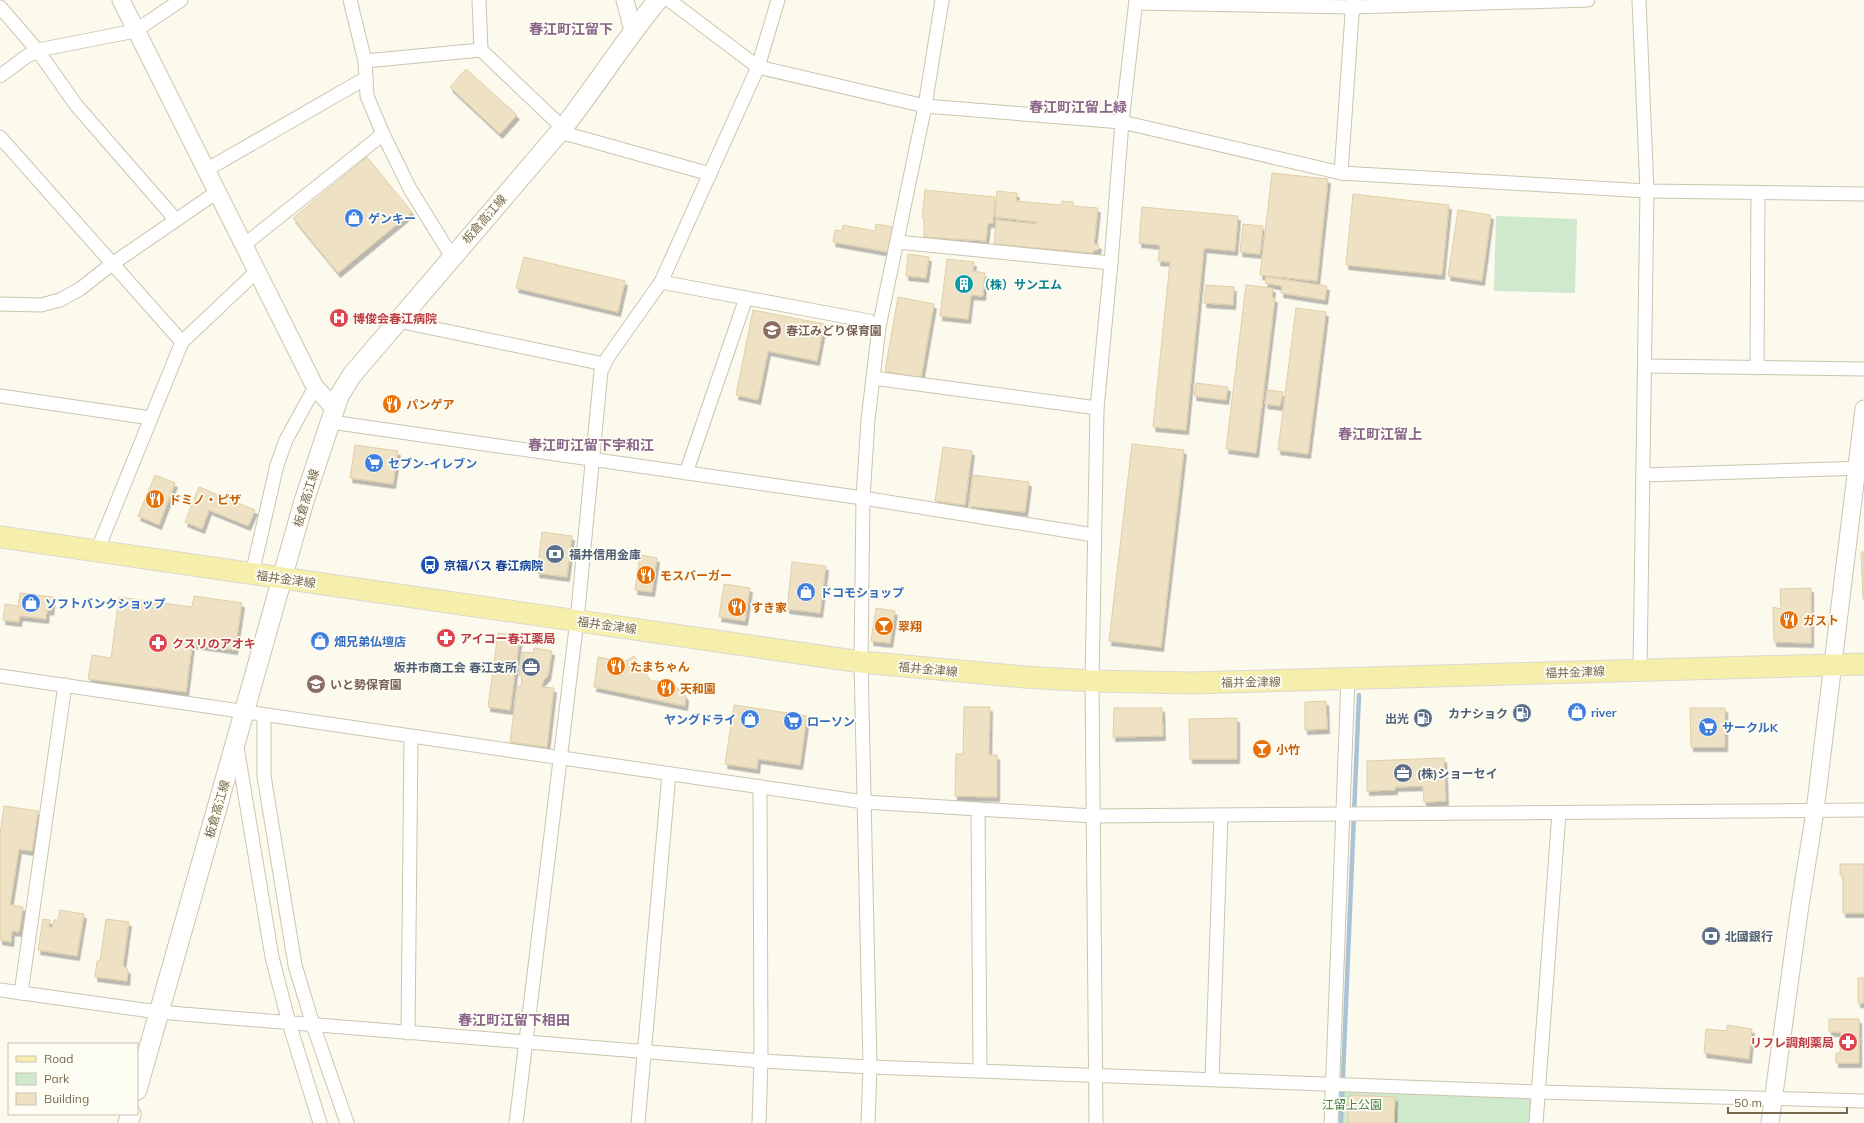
<svg xmlns="http://www.w3.org/2000/svg" width="1864" height="1123" viewBox="0 0 1864 1123" font-family="Mulish,'Noto Sans JP',sans-serif">
<defs>
<filter id="shadow"><feDropShadow dx="2.5" dy="4.5" stdDeviation="0" flood-color="#0004"/></filter>
</defs>
<rect width="100%" height="100%" fill="#fcfaed"/>
<!-- green -->
<g fill="#cfe9cc">
<polygon points="1496,216 1577,219 1575,293 1494,291"/>
<polygon points="1333,1084 1539,1092 1536,1123 1331,1123"/>
</g>
<g fill="none" stroke-linecap="round" stroke-linejoin="round">
<!-- stream -->
<polyline stroke="#a9c2d6" stroke-width="4.5" points="1341,1123 1359,695"/>
</g>
<!-- building -->
<g fill="#eee1c4" stroke="#e1cea8" filter="url(#shadow)">
<polygon points="466,69 517,115 500,134 450,87"/>
<polygon points="367,157 412,212 338,273 293,218"/>
<polygon points="1272,173 1328,179 1317,281 1260,275"/>
<polygon points="925,190 995,197 993,223 988,223 986,241 924,237 924,218 922,218"/>
<polygon points="997,191 1017,193 1016,201 1062,205 1062,201 1073,202 1073,206 1098,208 1094,244 1099,245 1098,250 1094,250 1093,253 994,244 996,220 1037,224 1037,222 995,217"/>
<polygon points="1353,194 1449,205 1442,275 1346,265"/>
<polygon points="1142,207 1238,216 1235,251 1204,248 1186,430 1153,427 1170,262 1158,261 1160,245 1139,243"/>
<polygon points="1458,210 1491,215 1482,281 1448,276"/>
<polygon points="876,224 893,227 888,252 833,242 835,230 842,231 843,225 875,231"/>
<polygon points="1243,224 1263,226 1260,254 1240,252"/>
<polygon points="908,254 929,257 926,278 906,276"/>
<polygon points="524,257 625,281 618,312 516,288"/>
<polygon points="947,259 974,262 973,271 985,273 983,296 971,295 968,319 940,316"/>
<polygon points="1266,277 1327,286 1325,300 1281,293 1282,286 1265,283"/>
<polygon points="1206,285 1234,287 1233,305 1204,303"/>
<polygon points="1246,285 1273,288 1272,298 1275,298 1256,453 1226,449"/>
<polygon points="898,297 934,304 921,378 885,371"/>
<polygon points="1296,308 1326,312 1308,454 1278,450"/>
<polygon points="753,310 824,324 817,361 768,351 758,400 736,395"/>
<polygon points="1196,383 1228,387 1226,400 1194,396"/>
<polygon points="1267,390 1283,392 1280,406 1265,404"/>
<polygon points="1132,444 1184,450 1161,647 1109,641"/>
<polygon points="355,445 398,451 393,484 350,478"/>
<polygon points="943,447 972,451 965,505 935,501"/>
<polygon points="155,475 175,483 159,525 138,516"/>
<polygon points="973,475 1029,482 1025,512 969,506"/>
<polygon points="199,487 255,510 248,526 209,510 202,529 185,522"/>
<polygon points="542,532 572,536 567,577 537,573"/>
<polygon points="1861,552 1864,552 1864,599 1863,599"/>
<polygon points="640,555 657,558 652,592 635,590"/>
<polygon points="792,562 826,566 820,613 787,609"/>
<polygon points="724,584 750,588 745,621 719,617"/>
<polygon points="1811,588 1811,643 1774,642 1773,607 1781,609 1780,589"/>
<polygon points="20,593 53,597 51,611 47,610 46,619 20,616 19,622 3,620 5,604 18,606"/>
<polygon points="194,596 242,603 235,650 192,644 186,692 88,679 92,655 111,658 119,597 192,607"/>
<polygon points="876,608 895,611 890,643 871,641"/>
<polygon points="498,633 520,636 510,710 488,707"/>
<polygon points="534,648 552,651 548,676 543,681 542,687 554,688 547,747 510,742 517,687 521,686 522,677 519,675 523,652 533,653"/>
<polygon points="634,656 651,681 671,682 686,696 685,706 594,687 598,657 624,662"/>
<polygon points="1326,701 1327,729 1305,730 1305,702"/>
<polygon points="734,705 807,716 800,765 758,759 757,769 725,764"/>
<polygon points="964,707 990,707 989,755 997,755 997,797 955,796 956,754 963,754"/>
<polygon points="1114,708 1162,708 1163,736 1113,737"/>
<polygon points="1690,708 1725,708 1725,747 1691,747"/>
<polygon points="1237,718 1237,759 1190,759 1189,719"/>
<polygon points="1444,758 1446,801 1424,802 1423,786 1395,787 1395,790 1367,791 1367,761"/>
<polygon points="4,806 38,811 32,851 19,849 10,905 23,907 19,932 12,931 11,942 0,940 0,835"/>
<polygon points="1840,864 1864,864 1864,913 1843,913 1843,875 1840,875"/>
<polygon points="60,910 84,914 77,956 38,950 43,919 50,920 49,927 52,928 54,920 58,920"/>
<polygon points="106,919 129,922 123,965 128,970 127,981 95,977 97,961 100,961"/>
<rect x="1858" y="978" width="6" height="25"/>
<polygon points="1829,1019 1859,1019 1859,1063 1836,1063 1836,1053 1840,1053 1841,1032 1829,1032"/>
<polygon points="1727,1025 1752,1029 1749,1059 1704,1053 1706,1029 1727,1031"/>
<polygon points="1349,1095 1395,1097 1394,1123 1348,1123"/>
</g>
<g fill="none" stroke-linecap="round" stroke-linejoin="round">
<!-- minor casing -->
<g stroke="#ccc4b0" stroke-width="15">
<g id="minor">
<polyline points="350,0 365,61 367,96 383,134 410,189 452,257"/>
<polyline points="479,0 481,50 563,128"/>
<polyline points="669,0 758,67 925,106 1122,122 1341,173 1647,191 1864,194"/>
<polyline points="1639,0 1647,191 1640,670"/>
<polyline points="1136,3 1353,7 1588,0"/>
<polyline points="0,7 38,51 76,105 176,220"/>
<polyline points="365,61 481,50"/>
<polyline points="0,76 27,56 43,49 135,31 181,0"/>
<polyline points="560,132 710,174"/>
<polyline points="0,137 182,342"/>
<polyline points="206,170 366,78"/>
<polyline points="1341,173 1353,0"/>
<polyline points="897,242 1111,263"/>
<polyline points="244,245 383,134"/>
<polyline points="661,282 869,321 879,327"/>
<polyline points="0,304 41,305 60,300 80,289 112,264 217,192"/>
<polyline points="398,321 604,364"/>
<polyline points="1645,366 1864,369"/>
<polyline points="1757,368 1758,193"/>
<polyline points="873,378 1097,408"/>
<polyline points="0,396 151,418"/>
<polyline points="331,422 863,498 1094,535"/>
<polyline points="686,473 746,298"/>
<polyline points="1643,475 1864,468"/>
<polyline points="97,551 182,342 257,271"/>
<polyline points="252,574 277,465 286,440 315,387"/>
<polyline points="0,676 864,802 1093,816 1864,810"/>
<polyline points="264,715 264,776 295,965 313,1025 347,1123"/>
<polyline points="237,747 272,957 289,1023 320,1123"/>
<polyline points="978,809 980,1071"/>
<polyline points="0,990 158,1012 761,1061 870,1067 1539,1092 1864,1101"/>
<polyline points="21,993 65,685"/>
<polyline points="408,1033 411,737"/>
<polyline points="1212,1079 1221,815"/>
<polyline points="516,1123 577,620 601,371 608,357 661,282 758,67 778,0"/>
<polyline points="638,1123 669,774"/>
<polyline points="759,1123 761,1061 760,787"/>
<polyline points="868,1123 870,1067 861,662 863,498 868,420 879,327 925,106 942,0"/>
<polyline points="1096,1123 1092,681 1097,408 1111,263 1122,122 1136,0"/>
<polyline points="1331,1123 1348,679"/>
<polyline points="1536,1123 1559,813"/>
</g>
</g>
<!-- tertiary casing -->
<g stroke="#ccc4b0" stroke-width="19">
<g id="tertiary">
<polyline points="121,0 315,387 335,409"/>
<polyline points="625,0 633,31"/>
<polyline points="1770,1123 1799,912 1815,811 1864,409"/>
</g>
</g>
<!-- secondary casing -->
<g stroke="#ccc3ac" stroke-width="21">
<g id="secondary">
<path d="M 137,1090 L 304,501 L 339,396 L 352,375 L 563,128 C 596,86 624,41 658,0"/>
<polyline points="128,1123 131,1114"/>
</g>
</g>
<!-- primary casing -->
<g stroke="#dcd8d2" stroke-width="23">
<polyline id="primary" points="0,537 861,662 1025,677 1092,681 1192,683 1864,664"/>
</g>
<!-- minor -->
<use href="#minor" stroke="#fff" stroke-width="13"/>
<!-- tertiary -->
<use href="#tertiary" stroke="#fff" stroke-width="17"/>
<!-- secondary -->
<use href="#secondary" stroke="#fff" stroke-width="19"/>
<!-- primary -->
<use href="#primary" stroke="#f5efab" stroke-width="21"/>
</g>
<!-- icons -->
<defs>
<g id="shop-disc" transform="scale(1)"><circle r="9.5" fill="#3f7fe0" stroke="#fefdf4"/><path d="M-5-2.5h2.3a2.7 3.5 0 0 1 5.4 0H5L5.5 6h-11ZM-1.5-2.5h3a1.5 2.3 0 0 0-3 0Z" fill="#fff"/></g>
<g id="building-disc" transform="scale(1)"><circle r="9.5" fill="#0f9aa8" stroke="#fefdf4"/><path d="M-4-6H4V6H1V3H-1V6H-4ZM-2.5-4.3h1.7v1.8h-1.7ZM.8-4.3h1.7v1.8H.8ZM-2.5-1h1.7V.8h-1.7ZM.8-1h1.7V.8H.8Z" fill="#fff"/></g>
<g id="hospital-disc" transform="scale(1)"><circle r="9.5" fill="#e0444e" stroke="#fefdf4"/><path d="M-5-5h3v3.5h4V-5h3V5h-3V1.5h-4V5h-3Z" fill="#fff"/></g>
<g id="school-disc" transform="scale(1)"><circle r="9.5" fill="#8d6e63" stroke="#fefdf4"/><path d="M0-5L7-2L0 1L-7-2ZM-4 1L0 2.5L4 1V4Q0 6-4 4Z" fill="#fff"/></g>
<g id="restaurant-disc" transform="scale(1)"><circle r="9.5" fill="#e8710a" stroke="#fefdf4"/><path d="M-5-6h1v4h1v-4h1v4h1v-4h1v5L-1.5 .5V6h-2V.5L-5-1ZM5-6V6H3V1.5H1.5Q1.5-4 5-6Z" fill="#fff"/></g>
<g id="supermarket-disc" transform="scale(1)"><circle r="9.5" fill="#3f7fe0" stroke="#fefdf4"/><path d="M-6-5.5h2.5l.6 2H6L4.5 2H-2.5L-4.4-4H-6ZM-1.5 3.2a1.3 1.3 0 1 0 .1 0ZM3 3.2a1.3 1.3 0 1 0 .1 0Z" fill="#fff"/></g>
<g id="bank-disc" transform="scale(1)"><circle r="9.5" fill="#5c6f8a" stroke="#fefdf4"/><path d="M-6-4H6V4H-6ZM0-2.3a2.3 2.3 0 1 0 0 4.6a2.3 2.3 0 1 0 0-4.6Z" fill="#fff"/></g>
<g id="bus-disc" transform="scale(1)"><circle r="9.5" fill="#1a4fb4" stroke="#fefdf4"/><path d="M-5-6H5V4H4V6H2V4H-2V6H-4V4H-5ZM-3.5-4V0h7V-4ZM-3.5 1.2v1.5H-2V1.2ZM2 1.2v1.5H3.5V1.2Z" fill="#fff"/></g>
<g id="bar-disc" transform="scale(1)"><circle r="9.5" fill="#e8710a" stroke="#fefdf4"/><path d="M-6-5H6L.8 .8V4.5H3.5V6h-7V4.5H-.8V.8Z" fill="#fff"/></g>
<g id="pharmacy-disc" transform="scale(1)"><circle r="9.5" fill="#e0444e" stroke="#fefdf4"/><path d="M-2-6h4v4h4v4h-4v4h-4v-4h-4v-4h4Z" fill="#fff"/></g>
<g id="office-disc" transform="scale(1)"><circle r="9.5" fill="#5c6f8a" stroke="#fefdf4"/><path d="M-6-3h4V-5.5h4V-3h4V5H-6ZM-1-4.5V-3h2v-1.5ZM-6 0V1H6V0Z" fill="#fff"/></g>
<g id="fuel-disc" transform="scale(1)"><circle r="9.5" fill="#5c6f8a" stroke="#fefdf4"/><path d="M-5.5-6h7V0h2V4h1.3V-2.5L3-4.5l.8-.8L6-3V5H2.5V1h-1V6h-7ZM-4.2-4.7v3.2H.2V-4.7Z" fill="#fff"/></g>
</defs>
<g fill-rule="evenodd">
<use href="#shop-disc" x="354" y="218"/>
<use href="#building-disc" x="964" y="284"/>
<use href="#hospital-disc" x="339" y="318"/>
<use href="#school-disc" x="772" y="330"/>
<use href="#restaurant-disc" x="392" y="404"/>
<use href="#supermarket-disc" x="374" y="463"/>
<use href="#restaurant-disc" x="155" y="499"/>
<use href="#bank-disc" x="555" y="554"/>
<use href="#bus-disc" x="430" y="565"/>
<use href="#restaurant-disc" x="646" y="575"/>
<use href="#shop-disc" x="806" y="592"/>
<use href="#shop-disc" x="31" y="603"/>
<use href="#restaurant-disc" x="737" y="607"/>
<use href="#restaurant-disc" x="1789" y="620"/>
<use href="#bar-disc" x="884" y="626"/>
<use href="#pharmacy-disc" x="446" y="638"/>
<use href="#shop-disc" x="320" y="641"/>
<use href="#pharmacy-disc" x="158" y="643"/>
<use href="#restaurant-disc" x="616" y="666"/>
<use href="#office-disc" x="531" y="667"/>
<use href="#school-disc" x="316" y="684"/>
<use href="#restaurant-disc" x="666" y="688"/>
<use href="#shop-disc" x="1577" y="712"/>
<use href="#fuel-disc" x="1522" y="713"/>
<use href="#fuel-disc" x="1423" y="718"/>
<use href="#shop-disc" x="750" y="719"/>
<use href="#supermarket-disc" x="793" y="721"/>
<use href="#supermarket-disc" x="1708" y="727"/>
<use href="#bar-disc" x="1262" y="749"/>
<use href="#office-disc" x="1403" y="773"/>
<use href="#bank-disc" x="1711" y="936"/>
<use href="#pharmacy-disc" x="1848" y="1042"/>
</g>
<g text-anchor="middle" dominant-baseline="central" stroke-width="3.5" stroke-linejoin="round" paint-order="stroke">
<!-- shop labels -->
<g font-size="12" font-weight="bold" fill="#366cbe" stroke="#fefdf4" text-anchor="start">
<text x="368" y="218">ゲンキー</text>
<text x="388" y="463">セブン-イレブン</text>
<text x="820" y="592">ドコモショップ</text>
<text x="45" y="603">ソフトバンクショップ</text>
<text x="334" y="641">畑兄弟仏壇店</text>
<text x="1591" y="712">river</text>
<text x="736" y="719" text-anchor="end">ヤングドライ</text>
<text x="807" y="721">ローソン</text>
<text x="1722" y="727">サークルK</text>
</g>
<!-- street labels -->
<g font-size="12" fill="#776950" stroke="#fefdf4">
<text transform="translate(484 219) rotate(-49)">板倉高江線</text>
<text transform="translate(306 498) rotate(-73)">板倉高江線</text>
<text transform="translate(286 579) rotate(8)">福井金津線</text>
<text transform="translate(607 625) rotate(8)">福井金津線</text>
<text transform="translate(928 669) rotate(5)">福井金津線</text>
<text transform="translate(1575 672) rotate(-2)">福井金津線</text>
<text transform="translate(1251 682) rotate(-1)">福井金津線</text>
<text transform="translate(217 809) rotate(-74)">板倉高江線</text>
</g>
<!-- culture labels -->
<g font-size="12" font-weight="bold" fill="#0d838f" stroke="#fefdf4" text-anchor="start">
<text x="978" y="284">（株）サンエム</text>
</g>
<!-- health labels -->
<g font-size="12" font-weight="bold" fill="#be3a42" stroke="#fefdf4" text-anchor="start">
<text x="353" y="318">博俊会春江病院</text>
<text x="460" y="638">アイコー春江薬局</text>
<text x="172" y="643">クスリのアオキ</text>
<text x="1834" y="1042" text-anchor="end">リフレ調剤薬局</text>
</g>
<!-- education labels -->
<g font-size="12" font-weight="bold" fill="#785e54" stroke="#fefdf4" text-anchor="start">
<text x="786" y="330">春江みどり保育園</text>
<text x="330" y="684">いと勢保育園</text>
</g>
<!-- food labels -->
<g font-size="12" font-weight="bold" fill="#c56008" stroke="#fefdf4" text-anchor="start">
<text x="406" y="404">パンゲア</text>
<text x="169" y="499">ドミノ・ピザ</text>
<text x="660" y="575">モスバーガー</text>
<text x="751" y="607">すき家</text>
<text x="1803" y="620">ガスト</text>
<text x="898" y="626">翠翔</text>
<text x="630" y="666">たまちゃん</text>
<text x="680" y="688">天和園</text>
<text x="1276" y="749">小竹</text>
</g>
<!-- service labels -->
<g font-size="12" font-weight="bold" fill="#4e5e75" stroke="#fefdf4" text-anchor="start">
<text x="569" y="554">福井信用金庫</text>
<text x="517" y="667" text-anchor="end">坂井市商工会 春江支所</text>
<text x="1508" y="713" text-anchor="end">カナショク</text>
<text x="1409" y="718" text-anchor="end">出光</text>
<text x="1417" y="773">(株)ショーセイ</text>
<text x="1725" y="936">北國銀行</text>
</g>
<!-- transit labels -->
<g font-size="12" font-weight="bold" fill="#164399" stroke="#fefdf4" text-anchor="start">
<text x="444" y="565">京福バス 春江病院</text>
</g>
<!-- park labels -->
<g font-size="12" fill="#4c814c" stroke="#fefdf4">
<text x="1352" y="1104">江留上公園</text>
</g>
<!-- quarter labels -->
<g font-size="14" font-weight="bold" fill="#89658a" stroke="#fefdf4">
<text x="571" y="29">春江町江留下</text>
<text x="1078" y="107">春江町江留上緑</text>
<text x="1380" y="434">春江町江留上</text>
<text x="591" y="445">春江町江留下宇和江</text>
<text x="514" y="1020">春江町江留下相田</text>
</g>
</g>
<!-- legend -->
<rect x="8" y="1043" width="130" height="72" fill="#fefdf4" stroke="#c8c2b2"/>
<rect x="16" y="1056" width="20" height="6" fill="#f5efab" stroke="#c8c2b2"/>
<text x="44" y="1063" font-size="12" fill="#776950">Road</text>
<rect x="16" y="1073" width="20" height="12" fill="#cfe9cc" stroke="#c8c2b2"/>
<text x="44" y="1083" font-size="12" fill="#776950">Park</text>
<rect x="16" y="1093" width="20" height="12" fill="#eee1c4" stroke="#c8c2b2"/>
<text x="44" y="1103" font-size="12" fill="#776950">Building</text>
<!-- scale -->
<path d="M1728 1107v6h119v-6" fill="none" stroke="#776950" stroke-width="2"/>
<text x="1734" y="1107" font-size="12" fill="#776950" stroke="#fefdf4" stroke-width="3" paint-order="stroke">50 m</text>
</svg>
